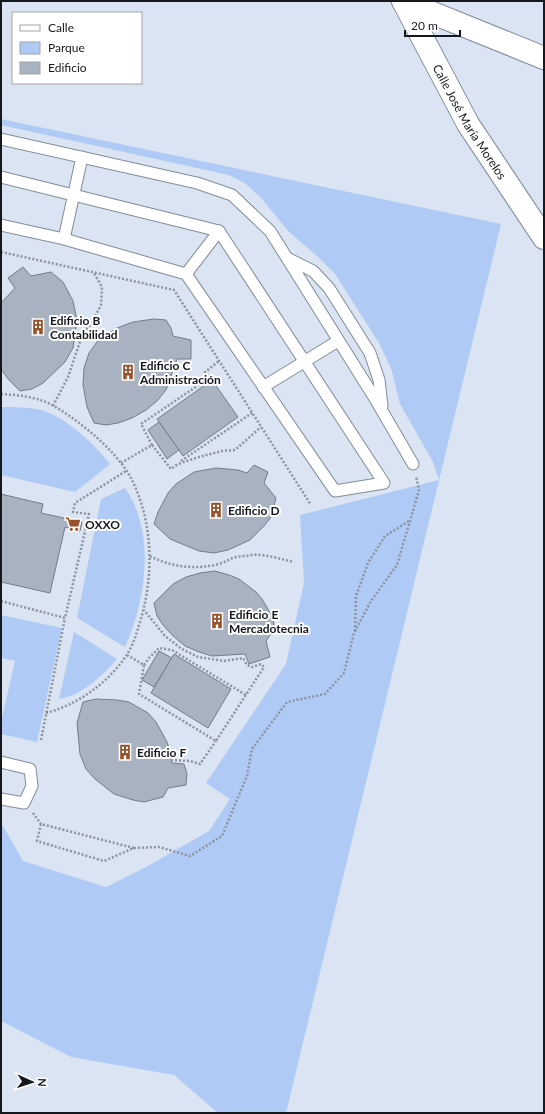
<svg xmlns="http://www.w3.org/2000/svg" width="545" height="1114" viewBox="0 0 545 1114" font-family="Lato,sans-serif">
<rect width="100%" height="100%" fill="#dae4f2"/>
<!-- green -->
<g fill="#afcbf5">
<polygon points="1,119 501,224 286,1113 218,1113 174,1075 71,1057 1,1021 1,825 3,826 23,861 106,887 146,867 209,831 230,799 206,783 286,664 304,583 300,515 439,480 433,462 400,404 391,368 379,343 335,274 317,256 289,232 262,199 246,184 229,175 1,125"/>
<path d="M 1,407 C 14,407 28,407 41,410 C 67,418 93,443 110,464 L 75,492 L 1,475 Z"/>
<path d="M 125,488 C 156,532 146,601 125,647 L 77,618 L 101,499 Z"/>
<polygon points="1,615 62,628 37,742 1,734 1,722 15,661 1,658"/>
<path d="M 74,632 L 117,659 C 102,676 83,695 59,699 Z"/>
</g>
<!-- building -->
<g fill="#a9b2c1" stroke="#737c89">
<polygon points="23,267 31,276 51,272 63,282 73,301 77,320 73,348 65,362 43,383 32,389 20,391 8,379 1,369 1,303 15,288 8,278"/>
<polygon points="154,319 166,320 171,328 173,336 191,340 191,359 177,359 166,390 157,401 146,410 132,418 118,423 106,425 94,423 87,407 83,385 84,368 89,353 99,339 117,328 133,322"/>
<polygon points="212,380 238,417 183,456 157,419"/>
<polygon points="159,422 179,450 167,459 148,430"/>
<polygon points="254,465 268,472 264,483 276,498 271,517 264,526 250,540 228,550 214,553 199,551 170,539 154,524 158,512 168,493 176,484 194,472 216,468 238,470 247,473"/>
<polygon points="1,494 43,504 41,513 82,522 80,531 65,527 50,593 1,582"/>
<polygon points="215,571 229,575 239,579 256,592 262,599 272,616 275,628 266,641 270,657 249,664 245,654 212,656 199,652 185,646 173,636 163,625 157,616 154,603 173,584 186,577 200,573"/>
<polygon points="159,651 172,658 154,687 142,680"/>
<polygon points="174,654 231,689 208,728 151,693"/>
<polygon points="96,699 117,700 129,702 148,713 156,722 166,740 170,750 172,763 184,764 187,774 186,785 168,788 163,797 144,802 133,800 114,794 95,779 86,769 80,754 77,723 83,702"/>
</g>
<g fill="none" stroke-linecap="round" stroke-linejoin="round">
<!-- lane casing -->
<g stroke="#838c99" stroke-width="13">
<g id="lane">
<polyline points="1,139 197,183 232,195 270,231 374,397 413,464"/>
<polyline points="1,177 219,231 384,483 335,491 186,274 64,239 1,225"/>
<polyline points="64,239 82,157"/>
<polyline points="287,258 313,271 329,288 370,353 379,380 382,406"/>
<polyline points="186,274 219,231"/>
<polyline points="263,387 338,341"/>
<polyline points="1,762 30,769 32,786 24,803 1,799"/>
</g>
</g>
<!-- street casing -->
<g stroke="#838c99" stroke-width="24">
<g id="street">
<path id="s1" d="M 403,1 L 468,124 L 544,238"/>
</g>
</g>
<!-- secondary casing -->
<g stroke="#838c99" stroke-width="24">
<polyline id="secondary" points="403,1 544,58"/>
</g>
<!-- path -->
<g stroke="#8c939d" stroke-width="2.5" stroke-dasharray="2 2" stroke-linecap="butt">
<polyline points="1,252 174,290 311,505"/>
<path d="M 1,394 C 19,395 38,397 54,406 C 81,422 118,452 132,480 C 154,525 154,579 139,625 C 136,636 132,647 126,656 C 108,683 77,705 46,713"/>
<polyline points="53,406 68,377 83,333 91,324 101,305 102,287 94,273"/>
<polyline points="152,445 141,424 209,378 205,372 219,361"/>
<polyline points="181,461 252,413"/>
<polyline points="121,463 152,445 171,469 178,464 199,457 222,451 235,450 261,427"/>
<path d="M 150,556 C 171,567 195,570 219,564 C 225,562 230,559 236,557 C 241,556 246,556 251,555 C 266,554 280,559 294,562"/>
<polyline points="1,601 65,618 89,514 73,512 75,503 126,471"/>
<polyline points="355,631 356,596 368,563 385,536 409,521"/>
<polyline points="127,655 144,665 139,694 216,741 264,667 261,664 252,667 247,665 243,658 224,661 198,657 182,649 165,636 144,610"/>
<polyline points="144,665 149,658 159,648 172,650 246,695"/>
<polyline points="41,740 65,618"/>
<polyline points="171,760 190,761 200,764 216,741"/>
<polyline points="33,813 41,824"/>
<polyline points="134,848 41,824 37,841 104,861 134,848 159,847 190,856 222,836 247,776 252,749 287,702 325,694 344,673 354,633 371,601 397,565 419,490 416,476"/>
</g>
<!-- lane -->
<use href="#lane" stroke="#fff" stroke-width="11"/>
<!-- street -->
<use href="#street" stroke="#fff" stroke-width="22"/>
<!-- secondary -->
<use href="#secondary" stroke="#fff" stroke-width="22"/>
</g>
<!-- icons -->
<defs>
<g id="building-bare" transform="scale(1.2)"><path d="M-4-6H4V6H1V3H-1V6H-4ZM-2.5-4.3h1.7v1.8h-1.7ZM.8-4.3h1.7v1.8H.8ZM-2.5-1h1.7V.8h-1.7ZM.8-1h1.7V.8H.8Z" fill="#99532a" stroke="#fff" stroke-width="2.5" paint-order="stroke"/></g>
<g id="supermarket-bare" transform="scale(1.2)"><path d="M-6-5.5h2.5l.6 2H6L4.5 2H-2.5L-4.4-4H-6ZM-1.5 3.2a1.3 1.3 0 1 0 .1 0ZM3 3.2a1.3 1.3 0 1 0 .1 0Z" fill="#99532a" stroke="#fff" stroke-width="2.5" paint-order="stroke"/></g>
</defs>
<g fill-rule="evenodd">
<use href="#building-bare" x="38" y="327"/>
<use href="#building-bare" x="128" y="372"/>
<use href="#building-bare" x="216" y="510"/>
<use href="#supermarket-bare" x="73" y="524"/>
<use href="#building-bare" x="217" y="621"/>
<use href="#building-bare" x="125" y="752"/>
</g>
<g text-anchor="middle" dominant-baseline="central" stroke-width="4" stroke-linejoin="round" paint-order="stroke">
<!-- street labels -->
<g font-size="12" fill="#15181d" stroke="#fff">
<text stroke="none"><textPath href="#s1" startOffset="138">Calle José María Morelos</textPath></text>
</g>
<!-- poi labels -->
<g font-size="12" font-weight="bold" fill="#15181d" stroke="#fff" text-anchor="start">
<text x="50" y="320">Edificio B<tspan x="50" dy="14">Contabilidad</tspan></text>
<text x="140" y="365">Edificio C<tspan x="140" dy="14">Administración</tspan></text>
<text x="228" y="510">Edificio D</text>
<text x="85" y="524">OXXO</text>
<text x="229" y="614">Edificio E<tspan x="229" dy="14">Mercadotecnia</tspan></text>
<text x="137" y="752">Edificio F</text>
</g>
</g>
<!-- border -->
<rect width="545" height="1114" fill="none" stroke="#15181d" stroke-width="4"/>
<!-- legend -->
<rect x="12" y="12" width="130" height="72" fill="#ffffff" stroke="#a1a3a5"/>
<rect x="20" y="25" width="20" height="6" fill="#ffffff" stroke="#a1a3a5"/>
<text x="48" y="32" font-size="12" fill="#15181d">Calle</text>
<rect x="20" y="42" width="20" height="12" fill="#afcbf5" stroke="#a1a3a5"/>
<text x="48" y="52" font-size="12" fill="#15181d">Parque</text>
<rect x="20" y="62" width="20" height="12" fill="#a9b2c1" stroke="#a1a3a5"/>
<text x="48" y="72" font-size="12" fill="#15181d">Edificio</text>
<!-- north arrow -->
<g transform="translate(32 1082) rotate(93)" stroke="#ffffff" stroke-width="3" paint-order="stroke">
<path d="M0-3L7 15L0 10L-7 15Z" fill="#15181d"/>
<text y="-6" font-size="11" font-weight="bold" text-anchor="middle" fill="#15181d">N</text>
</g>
<!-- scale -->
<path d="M405 30v6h55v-6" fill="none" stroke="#15181d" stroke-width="2"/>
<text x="411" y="30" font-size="12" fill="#15181d" stroke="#ffffff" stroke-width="3" paint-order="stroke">20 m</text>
</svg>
